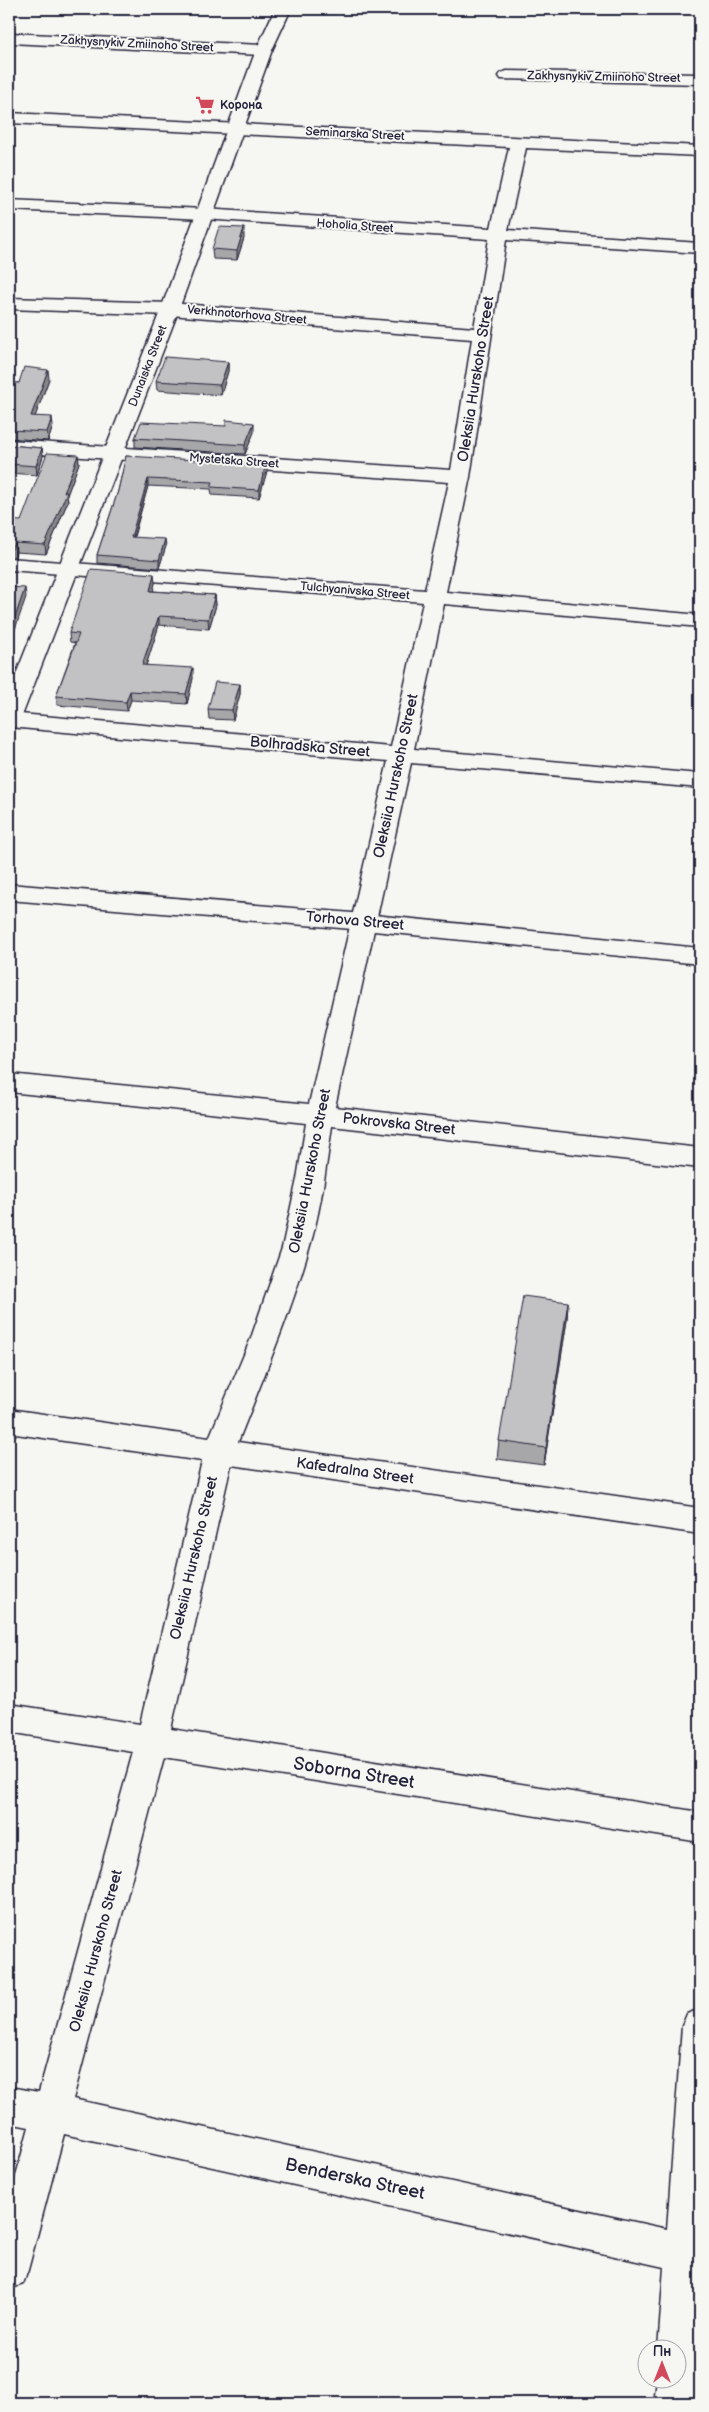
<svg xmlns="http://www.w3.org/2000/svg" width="709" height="2412" viewBox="0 0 709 2412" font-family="'Balsamiq Sans',sans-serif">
<rect width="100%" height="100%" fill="#f6f6f2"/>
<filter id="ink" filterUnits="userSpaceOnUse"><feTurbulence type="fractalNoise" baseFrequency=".02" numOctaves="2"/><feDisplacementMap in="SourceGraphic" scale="10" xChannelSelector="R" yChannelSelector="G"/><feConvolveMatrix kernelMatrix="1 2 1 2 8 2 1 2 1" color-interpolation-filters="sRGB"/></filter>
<g filter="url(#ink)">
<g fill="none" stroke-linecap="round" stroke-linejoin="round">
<!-- minor casing -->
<g stroke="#22223b" stroke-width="3">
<g id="minor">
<polygon points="9,33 264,45 272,50 264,55 9,43"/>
<polygon points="507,71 700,74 700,84 501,79 499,76 501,73"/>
<path d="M 9,113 L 700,146 L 700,156 L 526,148 L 508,230 L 700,243 L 700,253 L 506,240 L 470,477 L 446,592 L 700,615 L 700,627 L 444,604 L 414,749 L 700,774 L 700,788 L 411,763 L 335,1107 L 700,1148 L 700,1168 L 332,1126 C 326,1167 321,1210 309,1249 C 290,1315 263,1378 238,1442 L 700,1508 L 700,1534 L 231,1465 L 171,1729 L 700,1812 L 700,1842 L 164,1757 L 73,2099 L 667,2229 L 682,2026 L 687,2014 L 700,2009 L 700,2299 L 694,2375 L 696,2380 L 694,2403 L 654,2403 L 657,2380 L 676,2380 L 676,2350 L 658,2350 L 664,2267 L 64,2134 L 28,2270 L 23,2284 L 9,2289 L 9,2202 L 29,2127 L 9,2123 L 9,2087 L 39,2092 L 133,1752 L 9,1732 L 9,1704 L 140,1724 L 202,1461 L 9,1433 L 9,1409 L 209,1438 L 251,1338 L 282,1248 L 297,1179 L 306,1123 L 9,1092 L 9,1074 L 309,1104 L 388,761 L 9,727 L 9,713 L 391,747 L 423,602 L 9,570 L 9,558 L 425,590 L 449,482 L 9,452 L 9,440 L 451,470 L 472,339 L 170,315 L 9,309 L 9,298 L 170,303 L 474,328 L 489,239 L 204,219 L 9,210 L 9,200 L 204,209 L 491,228 L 509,147 L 9,123 Z"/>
</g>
</g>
<!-- major casing -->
<g stroke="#22223b" stroke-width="3">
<g id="major">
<polygon points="275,9 291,9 272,50 179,309 20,721 17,726 9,728 9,692 161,309 256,50"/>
<polygon points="9,884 364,914 700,948 700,964 364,930 9,900"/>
</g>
</g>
<!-- minor -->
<use href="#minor" fill="#f6f6f2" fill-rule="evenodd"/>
<!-- major -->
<use href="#major" fill="#f6f6f2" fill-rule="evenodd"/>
</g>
<!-- wall -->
<g fill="#a7a7a9" stroke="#22223b">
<polygon points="244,238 237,260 213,259 212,249"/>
<polygon points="228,362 228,371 221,395 157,390 156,381"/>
<polygon points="49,379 35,416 53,426 48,441 9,438 9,383 19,383"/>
<polygon points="254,432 245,454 135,447 135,438"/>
<polygon points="9,445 42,448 43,456 37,475 9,473"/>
<polygon points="78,455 79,463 67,495 68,501 46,554 16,552 14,557 9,558 21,521"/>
<polygon points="126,456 267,471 259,498 212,495 211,489 148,486 134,537 166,546 159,568 97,563 97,555 118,491"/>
<polygon points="155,583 153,591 215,595 216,605 209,629 159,625 146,665 193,678 187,704 131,700 127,711 57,705 56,696 75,643 70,642 69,633"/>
<polygon points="240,684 240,694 233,720 209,719 208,709"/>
<polygon points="568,1302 567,1320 544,1465 497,1459 499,1441"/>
</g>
<!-- shaded-wall -->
<g fill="#888889" stroke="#22223b">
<polygon points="244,228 244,238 237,260 237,251"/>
<polygon points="228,362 228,371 221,395 220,385"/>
<polygon points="48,370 49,379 32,425 31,416"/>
<polygon points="52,417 53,426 48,441 47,432"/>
<polygon points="254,423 254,432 245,454 245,445"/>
<polygon points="42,448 43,456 37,475 36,466"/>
<polygon points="78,455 79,463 67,495 68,501 46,554 45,545"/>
<polygon points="266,464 267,471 259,498 259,490"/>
<polygon points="148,479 148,486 131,544 131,537"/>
<polygon points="165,539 166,546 159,568 159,560"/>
<polygon points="15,543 16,552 14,557 9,558 9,549"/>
<polygon points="154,574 155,583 151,600 150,591"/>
<polygon points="25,588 26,597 9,647 9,635"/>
<polygon points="215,595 216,605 209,629 208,619"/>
<polygon points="159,616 159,625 143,675 142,665"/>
<polygon points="193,668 193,678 187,704 186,694"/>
<polygon points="240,684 240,694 233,720 232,710"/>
<polygon points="130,691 131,700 127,711 126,702"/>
<polygon points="568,1302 567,1320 544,1465 546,1448"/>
</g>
<!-- building -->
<g fill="#c2c2c4" stroke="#22223b">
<polygon points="219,227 244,228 237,251 212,249"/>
<polygon points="165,357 228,362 220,385 156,381"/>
<polygon points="24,367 48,370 31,416 52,417 47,432 9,430 9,383 19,383"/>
<polygon points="226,420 254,423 245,445 135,438 141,422 226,426"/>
<polygon points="9,445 42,448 36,466 9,464"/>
<polygon points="47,453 78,455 64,492 67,492 45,545 15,543 13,548 9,549 9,520 21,521"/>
<polygon points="126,456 266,464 259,490 211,487 213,482 148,479 131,537 165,539 159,560 97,555 118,491"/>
<polygon points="91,569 154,574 150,591 215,595 208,619 159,616 142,665 193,668 186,694 130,691 126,702 56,696 79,634 69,633"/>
<polygon points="9,587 25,588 9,635"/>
<polygon points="215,682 240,684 232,710 208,709"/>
<polygon points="523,1296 568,1302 546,1448 499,1441"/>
</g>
</g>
<!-- icons -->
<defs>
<g id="supermarket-bare" transform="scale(1.5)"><path d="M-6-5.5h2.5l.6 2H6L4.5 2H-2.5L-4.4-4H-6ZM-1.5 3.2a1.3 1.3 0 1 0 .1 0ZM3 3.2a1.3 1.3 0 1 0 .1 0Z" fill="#d1495b" stroke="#f6f6f2" stroke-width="2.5" paint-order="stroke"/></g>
</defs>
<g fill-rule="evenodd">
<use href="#supermarket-bare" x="205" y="105"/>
</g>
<g text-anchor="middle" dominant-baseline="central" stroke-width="4" stroke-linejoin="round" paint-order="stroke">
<!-- far-street labels -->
<g font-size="12" fill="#22223b" stroke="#f6f6f2">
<text transform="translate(137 44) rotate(3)">Zakhysnykiv Zmiinoho Street</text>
<text transform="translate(604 77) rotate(1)">Zakhysnykiv Zmiinoho Street</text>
<text transform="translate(355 134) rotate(3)">Seminarska Street</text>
<text transform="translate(355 226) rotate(4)">Hoholia Street</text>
<text transform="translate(247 315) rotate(5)">Verkhnotorhova Street</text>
<text transform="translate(148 366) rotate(-69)">Dunaiska Street</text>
<text transform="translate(234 461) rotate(4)">Mystetska Street</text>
<text transform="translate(355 591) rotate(5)">Tulchyanivska Street</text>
</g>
<!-- far-poi labels -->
<g font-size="12" font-weight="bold" fill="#22223b" stroke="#f6f6f2" text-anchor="start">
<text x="220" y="105">Корона</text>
</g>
<!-- street labels -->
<g font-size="15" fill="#22223b" stroke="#f6f6f2">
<text transform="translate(476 379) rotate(-81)">Oleksiia Hurskoho Street</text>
<text transform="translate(310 747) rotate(5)">Bolhradska Street</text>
<text transform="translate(396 776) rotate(-78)">Oleksiia Hurskoho Street</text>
<text transform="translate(355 921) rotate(5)">Torhova Street</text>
<text transform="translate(399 1124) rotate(6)">Pokrovska Street</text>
<text transform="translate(310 1171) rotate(-79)">Oleksiia Hurskoho Street</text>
<text transform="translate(355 1471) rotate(8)">Kafedralna Street</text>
<text transform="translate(194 1558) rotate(-77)">Oleksiia Hurskoho Street</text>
<text transform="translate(96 1951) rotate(-75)">Oleksiia Hurskoho Street</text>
</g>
<!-- near-street labels -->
<g font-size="18" fill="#22223b" stroke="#f6f6f2">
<text transform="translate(354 1773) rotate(9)">Soborna Street</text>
<text transform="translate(355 2179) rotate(12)">Benderska Street</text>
</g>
</g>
<!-- margin -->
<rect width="709" height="2412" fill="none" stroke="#f6f6f2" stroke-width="30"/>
<rect x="15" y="15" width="679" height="2382" fill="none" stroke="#22223b" stroke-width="2" filter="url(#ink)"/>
<!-- north arrow -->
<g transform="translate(662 2364)"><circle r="24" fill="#f6f6f2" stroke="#a1a1a9"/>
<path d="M0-4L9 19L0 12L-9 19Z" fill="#d1495b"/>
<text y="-8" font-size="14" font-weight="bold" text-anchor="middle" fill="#22223b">Пн</text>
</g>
</svg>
